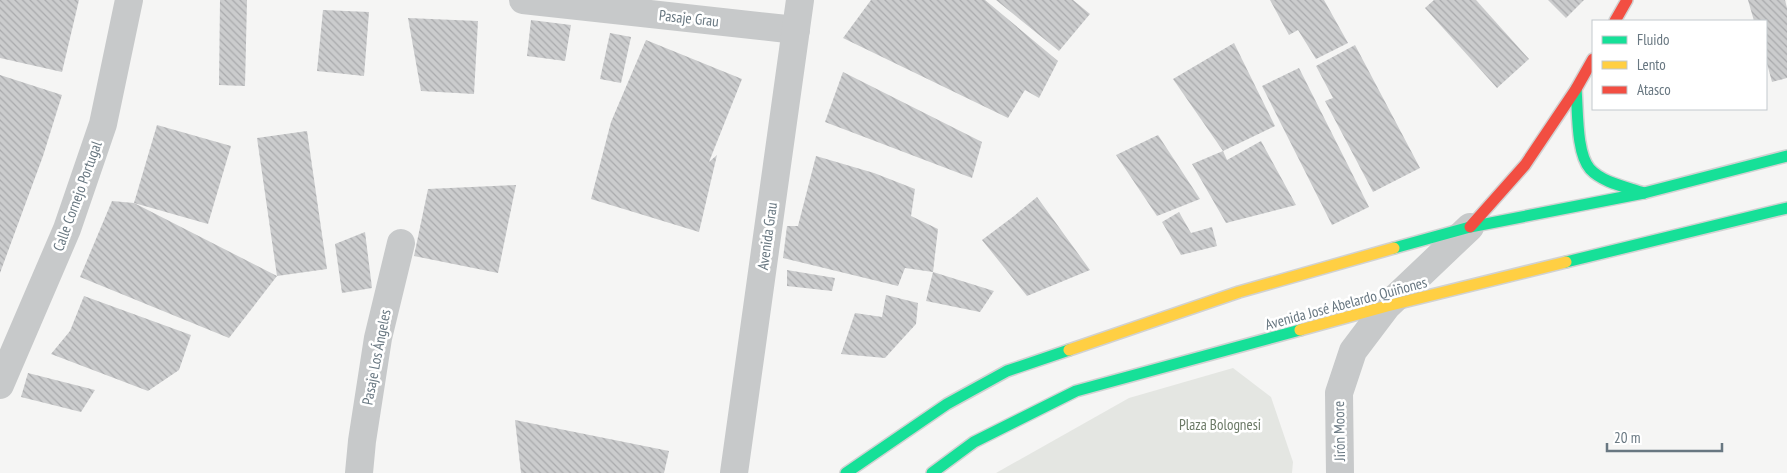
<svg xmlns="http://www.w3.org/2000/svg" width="1787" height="473" viewBox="0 0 1787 473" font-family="'PT Sans Narrow',sans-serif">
<defs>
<pattern id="building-back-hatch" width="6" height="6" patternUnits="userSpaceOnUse" patternTransform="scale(1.25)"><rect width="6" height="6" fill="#cbcccd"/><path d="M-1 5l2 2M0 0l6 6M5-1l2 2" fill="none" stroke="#a9aaac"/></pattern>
</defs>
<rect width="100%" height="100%" fill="#f5f5f4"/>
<!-- green -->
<polygon fill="#e4e6e2" points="1233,368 1271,397 1293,462 1292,473 996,473 1129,398"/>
<!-- building -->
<g fill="url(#building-back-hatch)">
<polygon points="0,0 79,0 62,72 0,58"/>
<polygon points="220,0 247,0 245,86 219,85"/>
<polygon points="871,0 985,0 1058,61 1039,98 1025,90 1008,118 843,38"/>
<polygon points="996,0 1073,0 1090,14 1059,51"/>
<polygon points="1270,0 1324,0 1348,43 1316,59 1298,30 1289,35"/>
<polygon points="1434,0 1476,0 1529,59 1497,88 1425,8"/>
<polygon points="1548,0 1584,0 1566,18"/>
<polygon points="1748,0 1785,0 1787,8 1787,78 1772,82 1766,60 1766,21 1754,21"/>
<polygon points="323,10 369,12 364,76 317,71"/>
<polygon points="408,18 478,21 474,94 421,91"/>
<polygon points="531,20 571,25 565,61 527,56"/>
<polygon points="610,33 631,37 621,83 600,79"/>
<polygon points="646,40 742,79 709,162 717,155 699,232 591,199 611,122"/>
<polygon points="1234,43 1275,126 1223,151 1173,79"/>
<polygon points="1355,45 1420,168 1373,192 1325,101 1333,98 1316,66"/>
<polygon points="1299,68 1369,207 1332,225 1262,86"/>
<polygon points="843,72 982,142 972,178 825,122"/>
<polygon points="0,75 62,95 43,156 0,273"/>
<polygon points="157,125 231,146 208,224 134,203"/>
<polygon points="307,131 327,269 277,276 257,138"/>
<polygon points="1158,135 1200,199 1157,216 1116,155"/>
<polygon points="1261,141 1296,205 1226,223 1192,164 1223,151 1227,160"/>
<polygon points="816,156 874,173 915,189 911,216 938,229 933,272 905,268 898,286 783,258 787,226 798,226"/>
<polygon points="516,185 498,273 414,256 428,189"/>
<polygon points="1037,197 1090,270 1027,296 982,240 1014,216"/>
<polygon points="112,201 134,203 277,276 229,338 80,277"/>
<polygon points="1179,212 1191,233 1212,227 1217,246 1181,255 1162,222"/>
<polygon points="365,232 372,288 342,293 335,244"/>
<polygon points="787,270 835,278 832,291 787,286"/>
<polygon points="933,272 994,291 980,312 926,301"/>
<polygon points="886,295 918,303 916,324 885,358 841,354 855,313 882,317"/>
<polygon points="84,296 191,335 179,370 148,391 51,354 70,331"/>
<polygon points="28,373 95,390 81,412 21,397"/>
<polygon points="515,420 669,451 664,473 521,473"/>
</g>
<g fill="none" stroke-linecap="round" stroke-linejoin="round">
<!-- fast casing -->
<g stroke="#d1d2d2" stroke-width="14">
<g id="fast">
<path d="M 1576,89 C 1578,110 1576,153 1590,169 C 1603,183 1627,187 1644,193"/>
<polyline points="1394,248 1470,227 1644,193 1787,156"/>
<polyline points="1566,262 1787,208"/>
<polyline points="846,473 947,404 1007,371 1069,350"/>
<polyline points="932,473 974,442 1076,391 1300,330"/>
</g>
</g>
<!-- slow casing -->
<g stroke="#d1d2d2" stroke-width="14">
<g id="slow">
<polyline points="1300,330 1387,306 1566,262"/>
<polyline points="1069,350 1239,292 1394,248"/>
</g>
</g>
<!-- jam casing -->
<g stroke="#d1d2d2" stroke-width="14">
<g id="jam">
<polyline points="1615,21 1627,0"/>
<polyline points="1470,227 1525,165 1576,89 1593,59"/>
</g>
</g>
<!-- street -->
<g stroke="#c7c9ca" stroke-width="28">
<polyline points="523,0 796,30"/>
<polyline points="0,385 67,229 103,124 129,0"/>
<polyline points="359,473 362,441 378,338 401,243"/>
<polyline points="734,473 800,0"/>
<polyline points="1340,473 1339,393 1353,351 1387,306 1470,227"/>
</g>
<!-- fast -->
<use href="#fast" stroke="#16e098" stroke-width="11"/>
<!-- slow -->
<use href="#slow" stroke="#ffcf43" stroke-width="11"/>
<!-- jam -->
<use href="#jam" stroke="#f24e42" stroke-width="11"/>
</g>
<g text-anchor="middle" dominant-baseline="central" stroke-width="5" stroke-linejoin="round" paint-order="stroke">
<!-- street labels -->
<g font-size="15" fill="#687781" stroke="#fff">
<text transform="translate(689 18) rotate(6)">Pasaje Grau</text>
<text transform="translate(77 196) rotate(-70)">Calle Cornejo Portugal</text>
<text transform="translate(767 236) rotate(-82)">Avenida Grau</text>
<text transform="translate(1346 303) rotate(-15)">Avenida José Abelardo Quiñones</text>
<text transform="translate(376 357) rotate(-79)">Pasaje Los Ángeles</text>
<text transform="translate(1339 431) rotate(-91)">Jirón Moore</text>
</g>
<!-- park labels -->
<g font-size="15" fill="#6b7966" stroke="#fff">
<text x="1220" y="424">Plaza Bolognesi</text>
</g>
</g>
<!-- legend -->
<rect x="1592" y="20" width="175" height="90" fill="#ffffff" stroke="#c3c9cd"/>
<rect x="1602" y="36" width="25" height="8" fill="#16e098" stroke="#c3c9cd"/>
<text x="1637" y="45" font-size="15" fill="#687781">Fluido</text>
<rect x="1602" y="61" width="25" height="8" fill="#ffcf43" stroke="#c3c9cd"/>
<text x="1637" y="70" font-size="15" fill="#687781">Lento</text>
<rect x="1602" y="86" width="25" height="8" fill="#f24e42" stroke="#c3c9cd"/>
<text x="1637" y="95" font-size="15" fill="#687781">Atasco</text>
<!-- scale -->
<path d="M1607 443v8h115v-8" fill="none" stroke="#687781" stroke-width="2.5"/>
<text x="1614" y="443" font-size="15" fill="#687781" stroke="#ffffff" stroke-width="4" paint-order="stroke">20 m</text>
</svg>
